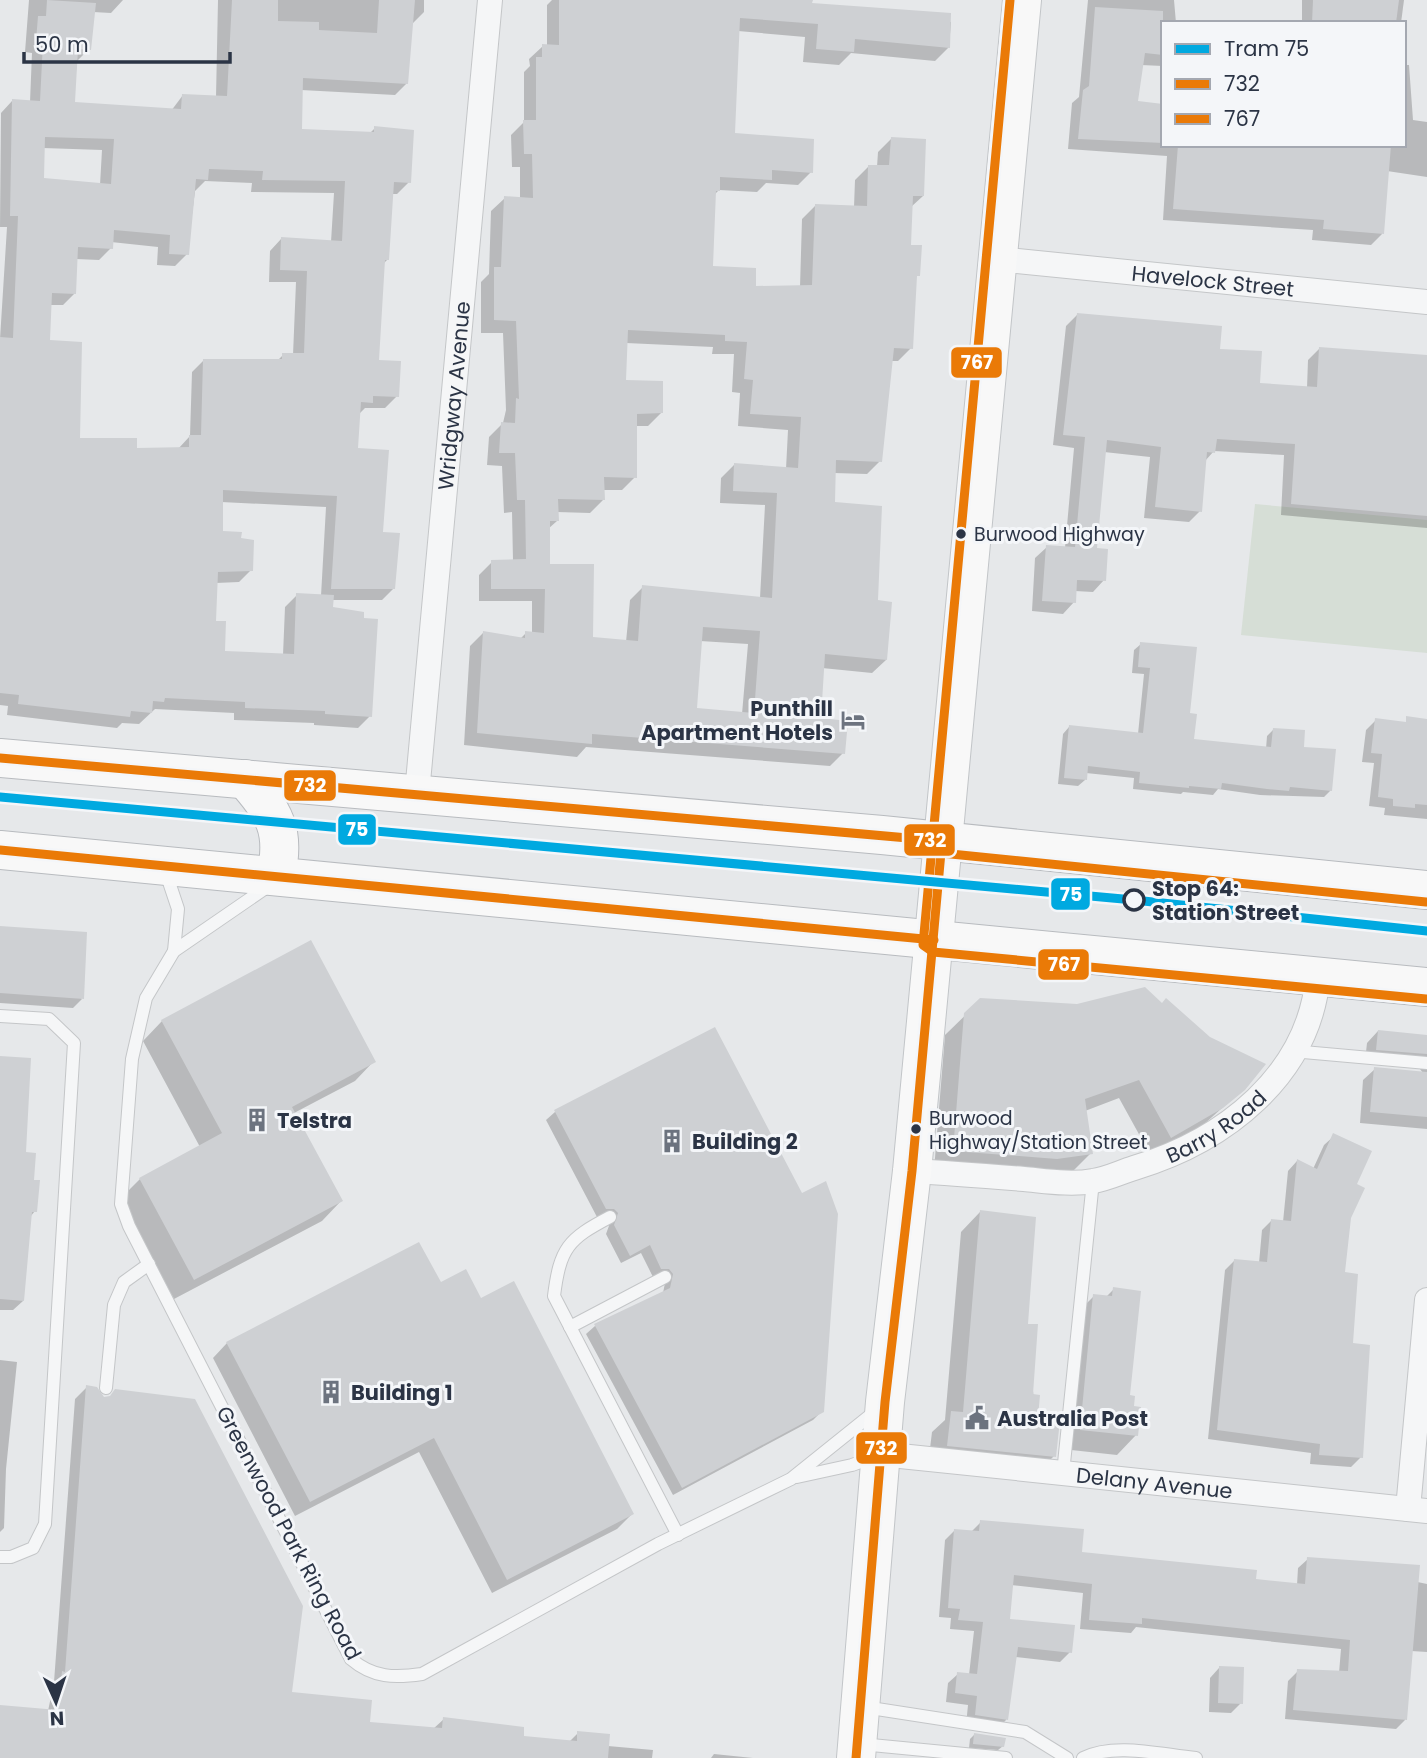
<svg xmlns="http://www.w3.org/2000/svg" width="1427" height="1758" viewBox="0 0 1427 1758" font-family="Poppins,sans-serif">
<rect width="100%" height="100%" fill="#e6e8ea"/>
<!-- green -->
<polygon fill="#d6ded6" points="1255,504 1427,520 1427,653 1241,635"/>
<!-- shadow -->
<g fill="#0003" fill-rule="evenodd">
<path d="M 29,0 L 123,0 L 111,13 L 93,12 L 89,49 L 77,61 L 73,103 L 171,111 L 183,95 L 216,97 L 218,0 L 424,0 L 424,12 L 411,25 L 407,83 L 395,95 L 301,90 L 300,130 L 369,134 L 375,128 L 409,182 L 397,194 L 392,194 L 388,259 L 383,264 L 378,362 L 397,396 L 385,408 L 365,408 L 359,414 L 357,450 L 394,588 L 382,600 L 332,600 L 331,609 L 370,716 L 358,728 L 314,725 L 314,723 L 234,720 L 234,713 L 155,709 L 139,724 L 122,723 L 117,728 L 7,715 L 8,706 L 0,705 L 0,339 L 7,227 L 0,227 L 1,113 L 12,101 L 30,102 L 32,53 L 25,52 ZM 43,148 L 102,150 L 100,185 L 42,179 ZM 205,181 L 252,183 L 251,192 L 334,193 L 331,242 L 281,239 L 270,251 L 269,282 L 296,282 L 293,355 L 283,355 L 277,361 L 204,360 L 192,372 L 190,436 L 178,449 L 136,450 L 79,440 L 48,342 L 50,305 L 63,305 L 75,293 L 76,259 L 99,260 L 111,248 L 111,242 L 158,247 L 157,265 L 175,266 L 187,254 L 195,191 ZM 221,502 L 326,507 L 321,596 L 297,595 L 285,607 L 283,655 L 223,653 L 214,623 L 216,583 L 239,582 L 251,570 L 221,533 Z"/>
<path d="M 552,0 L 810,0 L 811,4 L 951,22 L 949,47 L 935,61 L 851,53 L 839,65 L 803,62 L 805,37 L 738,31 L 733,135 L 811,172 L 798,185 L 766,183 L 757,192 L 719,190 L 714,195 L 711,268 L 754,287 L 800,287 L 802,219 L 815,206 L 854,207 L 855,180 L 868,167 L 877,167 L 878,152 L 891,139 L 923,196 L 911,207 L 909,247 L 918,275 L 915,278 L 911,348 L 898,361 L 891,361 L 880,461 L 867,474 L 834,473 L 833,504 L 877,602 L 886,660 L 872,673 L 822,668 L 819,720 L 843,753 L 830,766 L 586,747 L 577,757 L 464,745 L 470,646 L 483,633 L 520,639 L 526,633 L 532,634 L 532,601 L 479,601 L 479,575 L 492,562 L 513,561 L 512,512 L 504,513 L 502,466 L 487,465 L 489,437 L 503,423 L 506,410 L 503,333 L 481,333 L 481,282 L 489,274 L 491,211 L 505,198 L 520,199 L 520,167 L 512,167 L 511,135 L 524,122 L 524,72 L 530,66 L 529,59 L 543,46 L 547,46 L 547,5 ZM 626,343 L 713,347 L 712,354 L 734,354 L 732,392 L 740,393 L 738,426 L 788,430 L 786,469 L 734,465 L 721,478 L 720,503 L 765,505 L 760,598 L 643,587 L 630,600 L 626,642 L 591,639 L 548,566 L 548,529 L 557,521 L 557,512 L 590,513 L 603,500 L 603,490 L 622,490 L 635,477 L 635,426 L 648,426 L 662,412 L 625,382 ZM 700,641 L 748,644 L 742,714 L 695,710 Z"/>
<polygon points="1088,0 1174,0 1176,23 1163,23 1163,66 1141,65 1136,103 1163,106 1163,145 1404,145 1404,65 1409,65 1413,120 1427,122 1427,177 1387,171 1382,234 1371,245 1312,240 1313,230 1163,220 1167,156 1068,149 1072,103 1079,97"/>
<polygon points="1302,0 1404,0 1401,23 1302,23"/>
<polygon points="1077,315 1218,350 1259,385 1307,388 1308,360 1320,348 1427,357 1427,528 1281,515 1284,455 1214,451 1205,461 1200,511 1189,522 1144,518 1150,457 1104,452 1095,550 1104,580 1093,592 1075,591 1074,602 1063,614 1032,611 1035,558 1047,547 1065,548 1074,448 1053,445 1066,326"/>
<polygon points="1141,644 1188,715 1192,740 1266,749 1267,736 1273,730 1302,748 1331,790 1324,797 1260,795 1218,789 1213,795 1183,792 1181,794 1133,789 1134,778 1086,773 1085,780 1078,786 1058,784 1063,734 1069,727 1138,734 1144,674 1132,673 1134,650"/>
<polygon points="1376,720 1427,763 1427,819 1384,815 1385,808 1369,806 1374,763 1362,762 1366,730"/>
<polygon points="0,928 82,999 73,1008 0,1003"/>
<polygon points="981,1000 1077,1006 1161,1005 1244,1088 1201,1127 1151,1156 1119,1098 1085,1111 1091,1153 1071,1173 934,1170 945,1035"/>
<polygon points="162,1021 374,1061 355,1081 294,1113 341,1201 322,1221 174,1299 120,1199 140,1179 200,1147 143,1041"/>
<polygon points="714,1029 822,1411 813,1420 673,1495 586,1334 595,1326 663,1293 665,1283 653,1277 641,1253 621,1263 606,1234 610,1223 597,1217 546,1120 555,1112"/>
<polygon points="1378,1031 1427,1036 1427,1129 1360,1123 1363,1080 1375,1069 1423,1073 1417,1065 1365,1061 1367,1043"/>
<polygon points="0,1057 32,1181 35,1211 30,1217 23,1301 13,1310 0,1310"/>
<polygon points="1334,1136 1354,1185 1343,1274 1361,1457 1351,1467 1310,1464 1311,1453 1208,1439 1225,1270 1235,1260 1259,1263 1262,1230 1272,1220 1283,1222 1288,1171 1297,1161 1313,1169 1324,1145"/>
<polygon points="980,1212 1026,1325 1036,1419 1054,1456 1034,1476 928,1465 932,1432 945,1420 961,1232"/>
<polygon points="440,1284 480,1300 632,1514 617,1529 492,1593 419,1452 295,1516 213,1358 227,1343"/>
<polygon points="1114,1289 1128,1397 1136,1435 1117,1455 1062,1449 1074,1316 1094,1296 1106,1297"/>
<polygon points="0,1360 17,1362 6,1469 4,1528 0,1532"/>
<polygon points="87,1387 290,1694 368,1723 433,1729 444,1719 522,1737 569,1742 578,1733 608,1746 653,1750 652,1758 0,1758 0,1707 48,1711 54,1682 75,1399"/>
<polygon points="981,1522 1080,1554 1254,1581 1297,1585 1298,1568 1308,1559 1427,1584 1427,1652 1411,1651 1405,1720 1396,1729 1285,1719 1288,1681 1298,1671 1339,1673 1341,1649 1136,1627 1131,1633 1080,1629 1083,1593 1011,1585 1008,1620 1070,1652 1060,1662 1015,1657 1006,1720 997,1729 966,1725 968,1705 946,1702 948,1683 958,1674 969,1675 974,1631 950,1629 951,1618 939,1617 945,1540 955,1530 971,1532"/>
<polygon points="1219,1668 1241,1703 1231,1713 1209,1712 1210,1678"/>
<polygon points="974,1735 1003,1746 998,1750 969,1748 970,1739"/>
<polygon points="714,1754 753,1758 711,1758"/>
</g>
<!-- building -->
<g fill="#ced0d3" fill-rule="evenodd">
<path d="M 47,0 L 96,3 L 91,50 L 78,49 L 75,102 L 181,109 L 182,94 L 227,96 L 232,0 L 278,0 L 278,21 L 319,22 L 319,30 L 377,33 L 379,0 L 415,0 L 408,84 L 303,78 L 302,129 L 374,132 L 374,126 L 414,130 L 411,183 L 394,182 L 389,260 L 385,260 L 379,360 L 401,361 L 399,397 L 373,396 L 373,403 L 361,402 L 358,448 L 389,450 L 383,532 L 400,533 L 395,589 L 331,589 L 337,496 L 223,490 L 223,531 L 242,532 L 241,538 L 254,540 L 253,571 L 218,572 L 216,621 L 226,621 L 225,651 L 294,654 L 296,593 L 334,595 L 333,607 L 364,612 L 364,618 L 378,619 L 372,717 L 325,714 L 325,711 L 245,708 L 245,702 L 165,698 L 164,702 L 153,701 L 152,713 L 131,711 L 130,717 L 18,704 L 19,695 L 0,693 L 0,337 L 13,338 L 18,216 L 10,216 L 12,99 L 40,101 L 43,42 L 36,41 L 38,16 L 46,16 ZM 45,137 L 114,139 L 111,184 L 44,178 ZM 209,169 L 263,171 L 262,180 L 345,181 L 342,241 L 281,237 L 280,270 L 307,271 L 304,353 L 282,353 L 282,359 L 203,359 L 201,435 L 189,435 L 189,447 L 137,448 L 137,438 L 80,438 L 82,342 L 50,340 L 52,293 L 76,294 L 78,247 L 113,249 L 114,230 L 170,235 L 169,254 L 189,255 L 196,179 L 208,180 Z"/>
<path d="M 559,0 L 813,0 L 812,3 L 951,13 L 950,48 L 855,39 L 854,52 L 816,49 L 818,24 L 740,18 L 735,133 L 814,139 L 813,173 L 772,170 L 772,180 L 720,177 L 720,191 L 716,191 L 713,266 L 756,268 L 756,286 L 812,285 L 815,204 L 867,206 L 868,165 L 889,165 L 891,137 L 926,139 L 924,196 L 913,196 L 911,245 L 922,245 L 920,276 L 917,276 L 913,349 L 894,348 L 882,462 L 836,460 L 835,502 L 882,506 L 878,600 L 892,602 L 887,660 L 825,654 L 821,718 L 848,721 L 845,754 L 592,734 L 592,744 L 477,733 L 483,631 L 525,638 L 525,631 L 544,633 L 545,589 L 491,589 L 491,560 L 526,559 L 525,500 L 517,500 L 515,453 L 499,453 L 501,422 L 515,423 L 516,398 L 519,399 L 516,321 L 494,320 L 494,267 L 501,267 L 504,196 L 533,198 L 532,154 L 524,154 L 523,120 L 536,120 L 536,57 L 542,57 L 542,44 L 559,45 ZM 628,330 L 725,335 L 725,341 L 747,342 L 744,379 L 753,380 L 750,414 L 801,417 L 798,468 L 734,463 L 733,491 L 777,493 L 772,598 L 642,585 L 638,641 L 593,637 L 594,564 L 550,564 L 550,521 L 559,521 L 558,499 L 605,500 L 604,477 L 637,478 L 637,414 L 663,413 L 663,381 L 626,380 ZM 703,627 L 760,631 L 754,713 L 697,708 Z"/>
<polygon points="1313,0 1399,0 1396,23 1312,23"/>
<polygon points="1095,7 1163,11 1163,55 1145,53 1138,101 1163,104 1163,143 1078,139 1083,90 1089,86"/>
<polygon points="1178,145 1391,145 1384,234 1323,229 1324,220 1173,209"/>
<polygon points="1077,313 1222,326 1220,349 1262,351 1260,383 1317,387 1319,347 1427,355 1427,516 1291,504 1295,444 1217,439 1215,453 1207,452 1202,512 1155,507 1161,447 1107,440 1097,548 1108,549 1106,581 1077,580 1076,603 1042,601 1046,545 1075,547 1085,437 1063,435"/>
<polygon points="1140,642 1197,647 1190,713 1197,714 1194,739 1271,747 1273,728 1305,730 1304,747 1336,749 1332,791 1290,787 1289,791 1267,789 1222,783 1221,789 1189,786 1189,788 1139,783 1140,772 1088,766 1087,780 1064,778 1069,725 1143,733 1150,668 1138,667"/>
<polygon points="1406,716 1427,719 1427,805 1415,804 1415,808 1393,806 1393,799 1378,797 1382,754 1371,753 1375,718 1406,722"/>
<polygon points="0,926 87,932 84,999 0,993"/>
<polygon points="311,940 376,1062 292,1107 343,1201 194,1280 139,1178 222,1133 161,1020"/>
<polygon points="1145,987 1162,1003 1166,998 1210,1037 1266,1064 1245,1090 1223,1108 1171,1138 1139,1080 1085,1099 1093,1154 1057,1159 953,1151 964,1013 980,998 1077,1004"/>
<polygon points="715,1027 802,1193 826,1181 838,1214 824,1412 682,1488 594,1324 670,1288 673,1274 669,1269 661,1269 650,1245 630,1256 614,1225 618,1213 614,1209 606,1209 554,1110"/>
<polygon points="1378,1030 1427,1035 1427,1054 1376,1050"/>
<polygon points="0,1056 31,1058 26,1152 36,1153 34,1180 40,1180 37,1212 32,1212 24,1301 0,1299"/>
<polygon points="1374,1067 1427,1072 1427,1117 1370,1112"/>
<polygon points="1333,1133 1372,1151 1357,1184 1365,1188 1351,1218 1345,1272 1358,1274 1353,1343 1370,1345 1363,1458 1319,1455 1320,1444 1217,1430 1234,1259 1267,1262 1271,1219 1291,1221 1297,1159 1317,1169"/>
<polygon points="980,1210 1036,1217 1028,1324 1038,1324 1033,1394 1040,1395 1038,1417 1060,1420 1056,1457 947,1446 951,1411 963,1412"/>
<polygon points="419,1242 441,1282 466,1269 481,1298 514,1281 634,1514 507,1580 434,1438 310,1502 226,1342"/>
<polygon points="1113,1287 1141,1291 1130,1395 1135,1396 1134,1406 1141,1407 1138,1436 1080,1430 1093,1294 1112,1296"/>
<polygon points="86,1385 97,1387 104,1397 110,1396 115,1389 195,1399 303,1606 292,1692 372,1700 370,1722 442,1728 443,1717 524,1727 524,1736 577,1741 577,1731 610,1734 608,1758 0,1758 0,1705 58,1710 62,1671 65,1672"/>
<polygon points="980,1520 1084,1529 1082,1552 1257,1570 1256,1579 1305,1584 1307,1557 1420,1565 1407,1720 1293,1710 1297,1669 1348,1671 1350,1640 1142,1618 1142,1624 1089,1620 1092,1584 1014,1575 1010,1619 1075,1625 1072,1653 1018,1647 1008,1720 975,1715 977,1696 955,1693 957,1672 977,1674 983,1622 958,1620 960,1609 948,1608 954,1529 979,1531"/>
<polygon points="1219,1666 1244,1667 1243,1704 1218,1703"/>
<polygon points="974,1733 1006,1738 1004,1747 973,1744"/>
</g>
<g fill="none" stroke-linecap="round" stroke-linejoin="round">
<!-- lane casing -->
<g stroke="#c4c6c8" stroke-width="14">
<g id="lane">
<polyline points="165,870 178,909 174,951"/>
<path d="M 270,885 L 174,951 L 146,998 L 132,1059 L 121,1204 L 129,1226 L 351,1659 C 373,1678 395,1678 422,1674 L 658,1544 L 791,1479 L 877,1410"/>
<polyline points="0,1016 49,1019 74,1043 45,1524 33,1548 11,1557 0,1557"/>
<polyline points="1292,1051 1427,1063"/>
<path d="M 610,1217 C 568,1239 560,1248 554,1296 L 678,1535"/>
<polyline points="570,1327 665,1277"/>
<polyline points="106,1388 114,1305 124,1282 149,1264"/>
<polyline points="1063,1473 1093,1181"/>
<polyline points="797,1477 852,1465 874,1457"/>
<polyline points="864,1707 1025,1732 1067,1758"/>
<polyline points="861,1744 1006,1758"/>
<path d="M 1083,1758 C 1115,1742 1162,1755 1196,1758"/>
</g>
</g>
<!-- street casing -->
<g stroke="#c4c6c8" stroke-width="26">
<g id="street">
<path id="s1" d="M 997,259 L 1427,302"/>
<path id="s2" d="M 417,793 L 490,0"/>
<path id="s3" d="M 912,1171 C 949,1173 987,1176 1024,1179 C 1046,1181 1071,1185 1093,1181 C 1107,1179 1121,1172 1134,1168 C 1224,1141 1309,1076 1318,976"/>
<path id="s4" d="M 881,1454 L 1427,1511"/>
<polyline points="1408,1509 1427,1300"/>
</g>
</g>
<!-- primary casing -->
<g stroke="#c2c5c8" stroke-width="40">
<polyline id="primary" points="856,1758 885,1402 912,1171 1022,0"/>
</g>
<!-- highway casing -->
<g stroke="#b8bbbf" stroke-width="40">
<g id="highway">
<polyline points="0,758 882,835 1427,890"/>
<path d="M 245,779 C 274,812 286,830 276,875"/>
<polyline points="0,850 1427,987"/>
</g>
</g>
<!-- lane -->
<use href="#lane" stroke="#f5f6f7" stroke-width="12"/>
<!-- street -->
<use href="#street" stroke="#f5f6f7" stroke-width="24"/>
<!-- primary -->
<use href="#primary" stroke="#f8f8f8" stroke-width="38"/>
<!-- highway -->
<use href="#highway" stroke="#f8f8f8" stroke-width="38"/>
<!-- bus-1 casing -->
<g stroke="#f4f6f9" stroke-width="14">
<g id="bus-1">
<polyline points="0,758 942,841 912,1171 885,1402 856,1758"/>
<polyline points="0,850 934,940"/>
</g>
</g>
<!-- bus-2 casing -->
<g stroke="#f4f6f9" stroke-width="14">
<g id="bus-2">
<polyline points="1010,0 923,945 933,952 1426,999"/>
<polyline points="941,853 1426,902"/>
</g>
</g>
<!-- bus-1 -->
<use href="#bus-1" stroke="#ea7a07" stroke-width="9"/>
<!-- bus-2 -->
<use href="#bus-2" stroke="#ea7a07" stroke-width="9"/>
<!-- tram-1 casing -->
<g stroke="#f4f6f9" stroke-width="14">
<polyline id="tram-1" points="0,797 1134,900 1427,931"/>
</g>
<!-- tram-1 -->
<use href="#tram-1" stroke="#00a9e0" stroke-width="9"/>
</g>
<!-- icons -->
<defs>
<g id="hotel-bare" transform="scale(1.89)"><path d="M-6-4.5h1.5V1H6V5H4.5V3h-9V5H-6ZM-4 0a1.8 1.8 0 1 1 3.6 0ZM.5 0V-2.5h3Q6-2.5 6 0Z" fill="#6c737f" stroke="#f4f6f9" stroke-width="2.5" paint-order="stroke"/></g>
<g id="building-bare" transform="scale(1.89)"><path d="M-4-6H4V6H1V3H-1V6H-4ZM-2.5-4.3h1.7v1.8h-1.7ZM.8-4.3h1.7v1.8H.8ZM-2.5-1h1.7V.8h-1.7ZM.8-1h1.7V.8H.8Z" fill="#6c737f" stroke="#f4f6f9" stroke-width="2.5" paint-order="stroke"/></g>
<g id="civic-bare" transform="scale(1.89)"><path d="M-.6-6.5H3V-4.5H.6V-3L4-1V1h2V6H-6V1h2V-1L-.6-3ZM-1.2 2.5V6h2.4V2.5Z" fill="#6c737f" stroke="#f4f6f9" stroke-width="2.5" paint-order="stroke"/></g>
</defs>
<g fill-rule="evenodd">
<use href="#hotel-bare" x="853" y="720"/>
<use href="#building-bare" x="257" y="1120"/>
<use href="#building-bare" x="672" y="1141"/>
<use href="#building-bare" x="331" y="1392"/>
<use href="#civic-bare" x="977" y="1418"/>
</g>
<!-- markers -->
<g fill="#2b3445" stroke="#f4f6f9" stroke-width="2.5">
<circle cx="961" cy="534" r="6"/>
<circle cx="916" cy="1129" r="6"/>
</g>
<circle fill="#f4f6f9" stroke="#2b3445" stroke-width="3.5" cx="1134" cy="900" r="10"/>
<g text-anchor="middle" dominant-baseline="central" stroke-width="6" stroke-linejoin="round" paint-order="stroke">
<!-- bus labels -->
<g font-size="19" fill="#2b3445" stroke="#f4f6f9" text-anchor="start">
<text x="974" y="534">Burwood Highway</text>
<text x="929" y="1118">Burwood<tspan x="929" dy="24">Highway/Station Street</tspan></text>
</g>
<!-- street labels -->
<g font-size="21" fill="#2b3445" stroke="#f4f6f9">
<text stroke="none"><textPath href="#s1" startOffset="217">Havelock Street</textPath></text>
<text stroke="none"><textPath href="#s2" startOffset="399">Wridgway Avenue</textPath></text>
<text stroke="none"><textPath href="#s3" startOffset="317">Barry Road</textPath></text>
<text stroke="none"><textPath href="#s4" startOffset="275">Delany Avenue</textPath></text>
<text transform="translate(289 1533) rotate(62)">Greenwood Park Ring Road</text>
</g>
<!-- poi labels -->
<g font-size="21" font-weight="bold" fill="#2b3445" stroke="#f4f6f9" text-anchor="start">
<text x="833" y="708" text-anchor="end">Punthill<tspan x="833" dy="24">Apartment Hotels</tspan></text>
<text x="277" y="1120">Telstra</text>
<text x="692" y="1141">Building 2</text>
<text x="351" y="1392">Building 1</text>
<text x="997" y="1418">Australia Post</text>
</g>
<!-- stop labels -->
<g font-size="21" font-weight="bold" fill="#2b3445" stroke="#f4f6f9" text-anchor="start">
<text x="1152" y="888">Stop 64:<tspan x="1152" dy="24">Station Street</tspan></text>
</g>
</g>
<g stroke="#f4f6f9" stroke-width="2.5">
<rect x="950" y="346" width="53" height="33" rx="7" fill="#ea7a07"/>
<rect x="283" y="769" width="54" height="33" rx="7" fill="#ea7a07"/>
<rect x="337" y="813" width="40" height="33" rx="7" fill="#00a9e0"/>
<rect x="903" y="823" width="53" height="34" rx="7" fill="#ea7a07"/>
<rect x="1050" y="877" width="41" height="34" rx="7" fill="#00a9e0"/>
<rect x="1037" y="948" width="53" height="33" rx="7" fill="#ea7a07"/>
<rect x="855" y="1431" width="53" height="34" rx="7" fill="#ea7a07"/>
</g>
<g font-size="19" text-anchor="middle" font-weight="bold" fill="#fff">
<text x="977" y="369">767</text>
<text x="310" y="792">732</text>
<text x="357" y="836">75</text>
<text x="930" y="847">732</text>
<text x="1071" y="901">75</text>
<text x="1064" y="971">767</text>
<text x="881" y="1455">732</text>
</g>
<!-- legend -->
<rect x="1161" y="21" width="245" height="126" fill="#f4f6f9" stroke="#a4a8b1" stroke-width="2"/>
<rect x="1175" y="44" width="35" height="10" fill="#00a9e0" stroke="#a4a8b1" stroke-width="2"/>
<text x="1224" y="56" font-size="21" fill="#2b3445">Tram 75</text>
<rect x="1175" y="79" width="35" height="10" fill="#ea7a07" stroke="#a4a8b1" stroke-width="2"/>
<text x="1224" y="91" font-size="21" fill="#2b3445">732</text>
<rect x="1175" y="114" width="35" height="10" fill="#ea7a07" stroke="#a4a8b1" stroke-width="2"/>
<text x="1224" y="126" font-size="21" fill="#2b3445">767</text>
<!-- north arrow -->
<g transform="translate(56 1702) rotate(177)" stroke="#f4f6f9" stroke-width="5" paint-order="stroke">
<path d="M0-5L12 26L0 18L-12 26Z" fill="#2b3445"/>
<text y="-10" font-size="19" font-weight="bold" text-anchor="middle" fill="#2b3445">N</text>
</g>
<!-- scale -->
<path d="M24 52v10h206v-10" fill="none" stroke="#2b3445" stroke-width="3.5"/>
<text x="35" y="52" font-size="21" fill="#2b3445" stroke="#f4f6f9" stroke-width="5" paint-order="stroke">50 m</text>
</svg>
